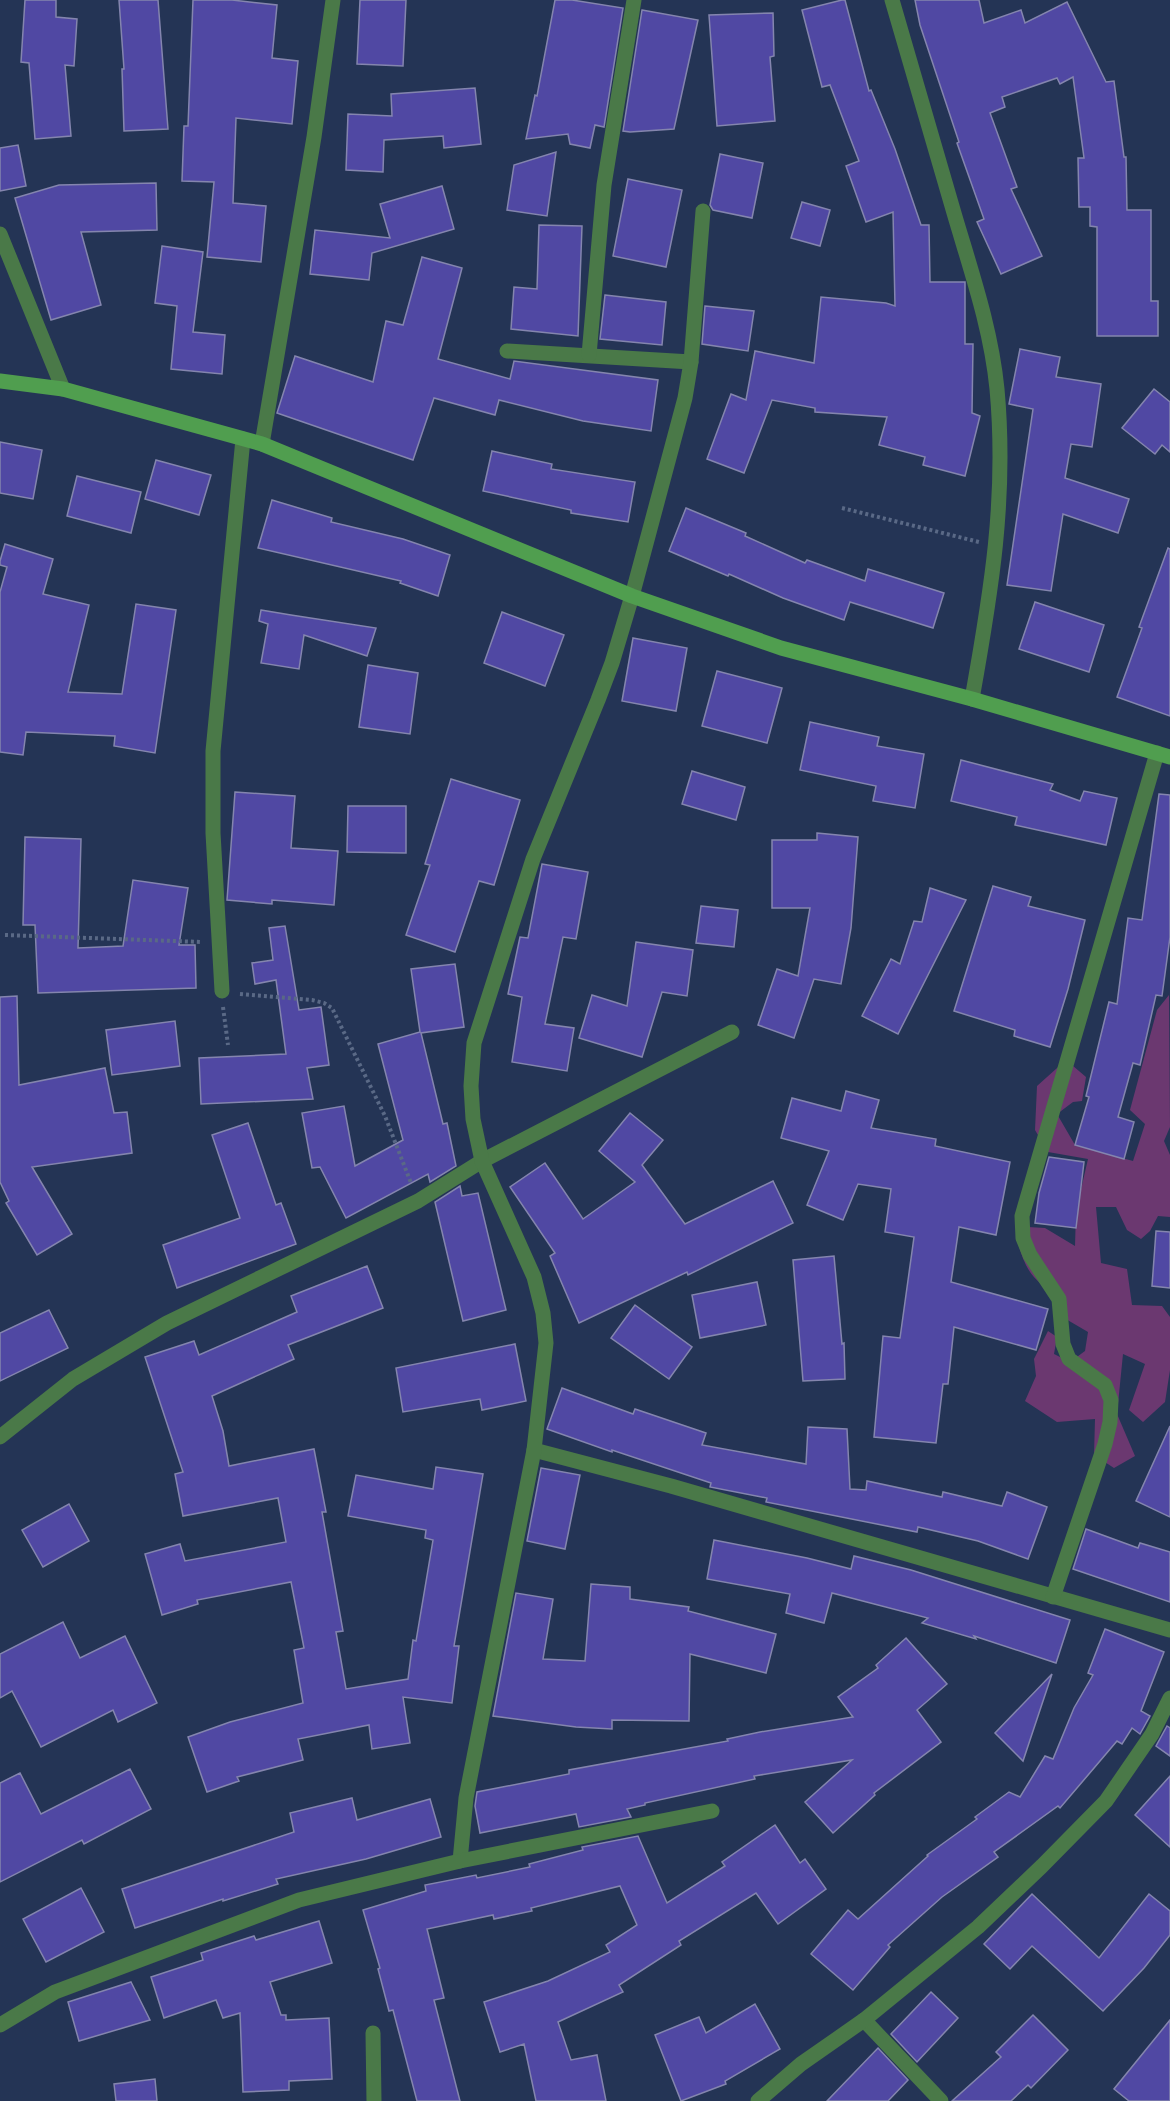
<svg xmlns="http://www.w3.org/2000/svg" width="1170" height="2101" viewBox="0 0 1170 2101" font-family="Manrope,sans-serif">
<rect width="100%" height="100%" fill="#243455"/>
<!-- green -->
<path fill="#6b3870" d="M 1169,995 L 1170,1127 L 1164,1141 L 1170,1155 L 1170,1217 L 1158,1216 L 1150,1231 L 1141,1239 L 1127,1230 L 1116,1207 L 1096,1207 L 1101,1263 L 1127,1269 L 1132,1305 L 1162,1306 L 1170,1317 L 1170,1370 L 1165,1402 L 1143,1422 L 1129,1410 L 1145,1364 L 1123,1354 L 1117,1414 L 1135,1456 L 1114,1468 L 1094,1455 L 1095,1419 L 1057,1422 L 1025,1401 L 1036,1376 L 1034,1359 L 1048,1331 L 1057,1337 L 1054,1354 L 1070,1362 L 1085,1351 L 1088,1332 L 1059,1315 L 1057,1295 C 1031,1279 1025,1269 1017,1239 L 1028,1227 L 1045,1228 L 1075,1246 L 1076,1211 L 1088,1159 L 1048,1152 L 1035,1130 L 1037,1086 L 1066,1060 L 1086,1077 L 1082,1101 L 1073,1102 L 1057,1114 L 1075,1145 L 1133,1161 L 1145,1124 L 1130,1110 L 1157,1010 Z"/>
<!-- building -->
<g fill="#5048a3" stroke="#8485ae" stroke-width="1.5">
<polygon points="25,0 56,0 56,17 77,19 74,66 65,65 71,136 35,139 29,63 21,62"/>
<polygon points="119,0 158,0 168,129 124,131 122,69 124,69"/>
<polygon points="193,0 232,0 277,5 272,58 298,61 292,124 236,118 233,203 266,206 261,262 207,257 214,182 182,181 184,126 188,126"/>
<polygon points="360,0 406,0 403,66 357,64"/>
<polygon points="555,0 572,0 623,8 604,127 595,125 590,148 570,144 568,134 526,139 535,95 537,96"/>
<polygon points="842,0 845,0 869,91 871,90 895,149 921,225 929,225 930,282 965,282 965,344 973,344 972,413 980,416 965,476 923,465 925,457 879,445 887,417 815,412 815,408 772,400 744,473 707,459 731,394 746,400 755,351 814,363 821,297 886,303 895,306 893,212 866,222 846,166 859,161 830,85 822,87 802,10"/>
<polygon points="915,0 979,0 984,23 1021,10 1025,23 1067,2 1106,82 1114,81 1124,157 1126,157 1127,210 1151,210 1151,301 1158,301 1158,336 1097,336 1097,227 1090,226 1090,207 1079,207 1078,158 1084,158 1073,77 1060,84 1057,78 1002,97 1005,107 990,113 1017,187 1011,189 1042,256 1001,274 977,222 984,219 957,143 959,142 920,25"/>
<polygon points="642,10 698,20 674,129 630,132 623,131"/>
<polygon points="773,13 774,56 770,57 775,121 717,126 709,15"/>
<polygon points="475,88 481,144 444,148 443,136 384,140 383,172 346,170 348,114 392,116 391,94"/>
<polygon points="18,145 26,186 0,191 0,148"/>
<polygon points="556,152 547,216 507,210 514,165"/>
<polygon points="720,154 763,163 752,218 713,210 710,205"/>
<polygon points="628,179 682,190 666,267 613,256"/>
<polygon points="156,183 157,230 81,232 101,305 51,320 15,198 59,185"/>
<polygon points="442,186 454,229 372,253 369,280 310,274 315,230 390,238 380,204"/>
<polygon points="802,202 830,210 820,246 791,238"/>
<polygon points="539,225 582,226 578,336 511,329 514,287 537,289"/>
<polygon points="162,246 203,252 193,332 225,335 222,374 171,369 177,306 155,303"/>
<polygon points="422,257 462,268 438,359 510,379 514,361 658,380 651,431 583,421 499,400 495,415 434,398 413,460 277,413 295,356 373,382 386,321 403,325"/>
<polygon points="605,295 666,302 662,345 600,339"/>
<polygon points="705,306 754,311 748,351 702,344"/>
<polygon points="1020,349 1060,357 1056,377 1101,384 1092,447 1071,444 1065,478 1129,499 1118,533 1063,514 1051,591 1007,585 1033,409 1009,404"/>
<polygon points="1154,389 1170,402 1170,452 1162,445 1155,454 1122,428"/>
<polygon points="0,442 42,450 33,499 0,493"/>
<polygon points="492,451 552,464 551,469 635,482 628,522 571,513 571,510 483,491"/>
<polygon points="156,460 211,475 199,515 145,499"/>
<polygon points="77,476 141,492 131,533 67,516"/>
<polygon points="272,500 332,518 331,522 403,539 450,555 438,596 400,583 401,581 258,548"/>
<polygon points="686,508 746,533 745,536 805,563 807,560 865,581 868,569 944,593 933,628 850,602 844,620 783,598 729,574 728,576 669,551"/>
<polygon points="5,544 53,559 43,594 89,605 68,692 122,694 136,604 176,610 155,753 114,746 115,736 26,732 23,755 0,752 0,592 7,567 0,565 0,561"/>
<polygon points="1168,548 1170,549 1170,716 1117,697 1142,628 1139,627"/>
<polygon points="1035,602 1104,625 1089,672 1019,649"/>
<polygon points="261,610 291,615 376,628 367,656 304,635 299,669 261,663 268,624 259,621"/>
<polygon points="502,612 564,635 545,686 484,663"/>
<polygon points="633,638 687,648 676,711 622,701"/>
<polygon points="368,665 418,673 410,734 359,727"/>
<polygon points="717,671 782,688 767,743 702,726"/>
<polygon points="810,722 879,737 877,746 924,754 915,808 873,801 876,786 800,770"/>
<polygon points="961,760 1053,784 1050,790 1080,801 1084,791 1117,798 1106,845 1015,825 1017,817 951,801"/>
<polygon points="692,771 745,787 736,820 682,804"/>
<polygon points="451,779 520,800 494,885 479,881 455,952 406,935 430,865 425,864"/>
<polygon points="235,792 295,796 291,848 338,851 334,905 272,900 272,904 227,900"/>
<polygon points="1159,794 1170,795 1170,937 1162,996 1156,995 1140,1065 1133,1063 1118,1117 1134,1122 1124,1159 1075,1145 1089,1097 1086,1096 1109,1002 1117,1004 1128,918 1142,920"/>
<polygon points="348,806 406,806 406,853 347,852"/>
<polygon points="817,833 858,837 851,928 841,984 814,979 794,1038 758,1025 777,969 798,976 810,908 772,908 772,840 817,840"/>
<polygon points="25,837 81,839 78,948 123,946 133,880 188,888 179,945 195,945 196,988 38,993 35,925 23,925"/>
<polygon points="542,864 588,872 576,939 563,937 545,1024 574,1028 567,1071 512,1062 522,997 508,994 520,937 528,938"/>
<polygon points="993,886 1031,897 1028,906 1085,920 1068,989 1050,1047 1014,1036 1015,1030 954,1011"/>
<polygon points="930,888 966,900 898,1034 862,1016 891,959 900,964 914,921 922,922"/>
<polygon points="701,906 738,910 734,947 696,943"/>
<polygon points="285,926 299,1010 321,1007 329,1065 307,1068 313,1099 201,1104 199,1058 286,1054 276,980 255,984 252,963 273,960 269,928"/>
<polygon points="636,942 693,950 687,996 662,992 642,1057 579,1038 592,995 627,1006"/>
<polygon points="455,964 464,1027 421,1033 443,1124 447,1123 456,1166 430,1182 428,1174 346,1218 320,1167 312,1168 302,1113 344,1106 355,1166 403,1140 378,1044 420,1032 411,969"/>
<polygon points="17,996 19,1085 105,1068 114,1113 127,1112 132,1153 32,1167 72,1234 37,1255 6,1203 9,1201 0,1182 0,997"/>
<polygon points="175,1021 180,1066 112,1075 106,1030"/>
<polygon points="846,1091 879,1100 871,1128 936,1139 935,1146 1010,1162 996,1235 959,1227 951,1282 1048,1309 1036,1350 954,1327 948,1384 943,1384 936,1443 874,1437 883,1336 900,1338 914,1237 885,1232 891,1189 858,1184 843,1220 807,1205 829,1151 781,1138 792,1098 841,1111"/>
<polygon points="630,1113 663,1140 642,1165 685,1224 773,1181 793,1223 688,1275 687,1272 579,1323 550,1256 555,1253 510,1187 545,1163 583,1219 635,1182 599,1151"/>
<polygon points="248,1123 276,1205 281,1203 296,1244 177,1288 163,1245 240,1218 212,1135"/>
<polygon points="1049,1157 1084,1162 1076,1228 1035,1223 1039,1193"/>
<polygon points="460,1186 462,1196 478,1193 506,1310 463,1321 435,1202"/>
<polygon points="1156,1231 1170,1232 1170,1288 1152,1286"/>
<polygon points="834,1256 842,1344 844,1343 845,1379 803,1381 793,1260"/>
<polygon points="367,1266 383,1308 288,1345 294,1359 212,1396 223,1431 229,1466 314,1449 326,1512 322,1512 343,1631 336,1632 346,1689 408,1679 413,1640 416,1641 433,1540 425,1538 426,1530 348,1516 356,1475 433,1489 436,1467 483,1474 454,1646 459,1646 452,1703 403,1697 410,1743 372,1749 369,1725 298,1739 303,1760 237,1777 239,1781 207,1792 188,1737 230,1722 303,1703 294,1650 304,1648 291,1582 197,1600 198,1604 162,1615 145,1554 180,1544 185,1561 286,1542 278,1498 183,1516 175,1474 183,1472 145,1357 194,1341 199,1355 297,1312 291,1296"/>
<polygon points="757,1282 766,1325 700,1338 692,1295"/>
<polygon points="635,1305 692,1347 669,1379 611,1338"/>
<polygon points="49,1310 68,1348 0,1381 0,1333"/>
<polygon points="515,1344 526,1401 482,1410 480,1399 403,1412 396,1368"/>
<polygon points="562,1388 633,1414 635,1409 706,1433 702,1445 806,1464 808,1427 847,1429 850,1489 866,1490 867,1481 942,1497 943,1492 1002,1506 1007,1492 1047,1507 1028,1559 978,1541 918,1527 917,1532 766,1502 767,1498 710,1487 711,1483 612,1450 612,1452 547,1429"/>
<polygon points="1170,1426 1170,1517 1136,1501"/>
<polygon points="541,1468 580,1475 565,1549 527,1541"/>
<polygon points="69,1504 89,1541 43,1567 22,1530"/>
<polygon points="1086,1529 1138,1548 1140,1543 1170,1552 1170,1602 1073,1569"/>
<polygon points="714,1540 807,1558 851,1569 854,1556 911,1570 1070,1620 1056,1663 974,1636 976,1639 922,1623 928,1618 832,1593 824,1623 786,1613 790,1594 707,1579"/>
<polygon points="591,1584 630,1587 630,1599 689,1607 688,1611 776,1634 766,1673 690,1654 689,1721 612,1720 612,1729 576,1727 493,1716 516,1593 553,1599 543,1659 585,1661"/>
<polygon points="63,1622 80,1658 125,1636 157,1703 118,1722 113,1710 41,1747 12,1691 0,1698 0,1654"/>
<polygon points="1105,1629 1164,1652 1141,1711 1150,1716 1140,1734 1132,1728 1122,1744 1117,1741 1060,1808 1058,1806 994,1852 998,1857 942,1897 888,1945 890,1947 853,1990 811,1954 848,1910 858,1919 928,1856 927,1855 977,1819 975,1817 1009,1792 1020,1797 1045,1756 1053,1759 1074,1708 1093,1675 1088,1673"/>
<polygon points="906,1638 947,1684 917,1710 941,1742 874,1793 875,1795 833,1833 805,1802 852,1760 754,1776 755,1779 645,1803 645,1805 627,1809 631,1817 579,1827 576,1814 480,1833 475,1806 477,1792 569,1774 569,1770 728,1741 727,1739 760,1732 853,1717 838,1697 878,1668 876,1665"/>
<polygon points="1052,1674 1023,1761 995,1733"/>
<polygon points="1167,1726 1170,1728 1170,1756 1156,1746"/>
<polygon points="130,1769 151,1809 84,1844 82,1840 0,1882 0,1783 20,1773 41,1814"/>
<polygon points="1170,1776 1170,1847 1135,1815"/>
<polygon points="352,1798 357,1820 430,1799 441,1837 366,1859 276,1879 278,1884 223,1901 223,1899 135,1928 122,1889 294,1832 290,1813"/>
<polygon points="775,1825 800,1863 805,1859 826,1889 778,1924 756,1893 679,1941 681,1945 619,1985 623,1992 558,2022 571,2060 597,2055 606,2101 536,2101 524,2044 500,2052 484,2002 548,1981 610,1952 606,1945 637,1925 620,1886 531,1908 532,1911 494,1919 493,1915 427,1929 444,1998 434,2000 460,2101 417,2101 393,2010 389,2011 378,1969 380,1968 363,1910 426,1891 425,1885 476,1875 477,1878 530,1867 529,1864 583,1850 582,1847 638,1836 667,1903 725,1866 722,1862"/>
<polygon points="81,1888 104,1932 46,1962 23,1919"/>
<polygon points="1032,1894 1099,1958 1149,1894 1170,1911 1170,1935 1144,1968 1103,2011 1032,1946 1010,1969 984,1944"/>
<polygon points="319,1921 332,1963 270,1982 281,2015 286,2015 286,2020 329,2018 332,2079 289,2081 289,2090 243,2092 240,2013 223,2018 216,2000 164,2018 151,1977 203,1960 201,1953 254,1936 256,1940"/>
<polygon points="131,1982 150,2020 79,2041 68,2002"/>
<polygon points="931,1992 958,2018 917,2062 891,2034"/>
<polygon points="755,2004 780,2049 725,2081 726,2084 681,2101 655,2035 699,2017 706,2033"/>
<polygon points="1033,2015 1068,2050 1031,2088 1028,2085 1011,2101 952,2101 1001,2057 996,2052"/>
<polygon points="1170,2020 1170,2101 1129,2101 1114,2089"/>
<polygon points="878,2048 908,2080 888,2101 827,2101"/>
<polygon points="155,2079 157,2101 116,2101 114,2084"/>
</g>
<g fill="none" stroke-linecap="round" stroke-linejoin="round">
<!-- path -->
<g stroke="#5a6986" stroke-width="4" stroke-dasharray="3 3" stroke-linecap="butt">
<polyline points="842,508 979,542"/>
<polyline points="5,935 202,942"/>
<polyline points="240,994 312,1000 324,1003 332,1008 385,1116 411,1183"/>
<polyline points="223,1007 228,1045"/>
</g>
<!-- street -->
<g stroke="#4a7948" stroke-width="15">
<path d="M 892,0 C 913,71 933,142 954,213 C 971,271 991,328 997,389 C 1007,498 991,593 972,699"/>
<polyline points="0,234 63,389"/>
<polyline points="507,351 691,362"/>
<polyline points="589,355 604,185 634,0"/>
<polyline points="262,444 314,137 333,0"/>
<polyline points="222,991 213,833 213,751 243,439"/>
<polyline points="0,1437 73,1379 167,1323 418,1201 482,1161 732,1032"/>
<polyline points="534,1450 671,1486 1170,1630"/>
<polyline points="1053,1597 1105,1444 1110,1422 1111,1400 1105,1385 1069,1359 1063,1344 1059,1299 1030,1255 1023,1238 1022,1216 1157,753"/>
<polyline points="460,1861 466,1798 534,1450 546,1343 543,1313 534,1277 482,1161 473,1119 471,1086 474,1043 533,859 598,700 612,663 632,596 685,398 691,362 703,211"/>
<polyline points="864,2020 941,2101"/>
<polyline points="0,2025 55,1992 299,1900 460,1861 712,1811"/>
<polyline points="373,2033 374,2101"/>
<polyline points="758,2101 801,2064 864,2020 978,1927 1042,1866 1106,1801 1152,1734 1170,1698"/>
</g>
<!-- secondary -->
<polyline stroke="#509e4f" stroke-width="15" points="0,381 63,389 262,444 632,596 781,648 972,699 1170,757"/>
</g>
</svg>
